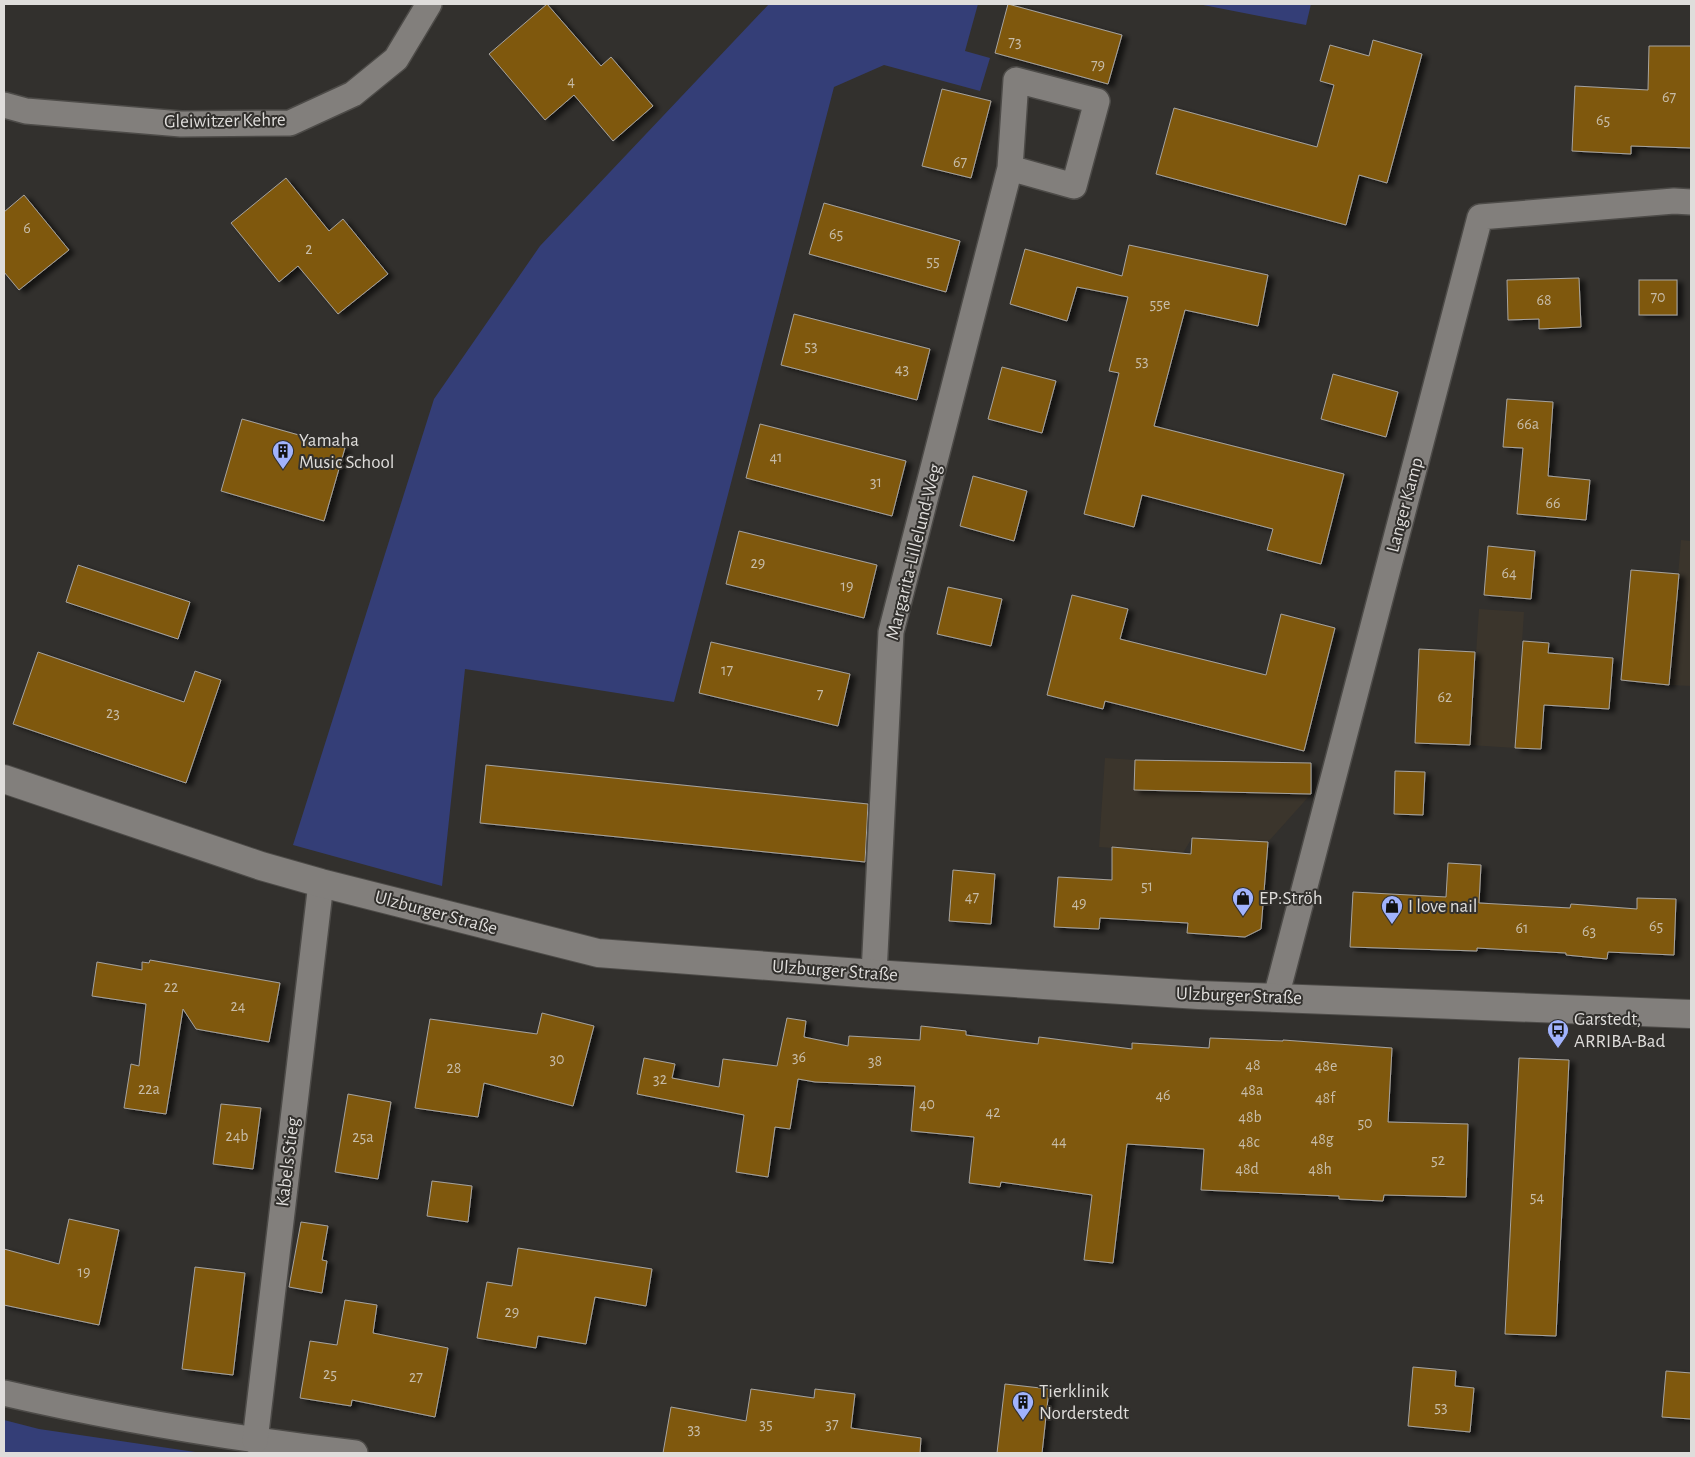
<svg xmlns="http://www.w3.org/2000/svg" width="1695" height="1457" viewBox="0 0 1695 1457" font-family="'Alegreya Sans',sans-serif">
<defs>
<filter id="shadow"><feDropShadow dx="5.5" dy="3" stdDeviation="2.5" flood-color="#0009"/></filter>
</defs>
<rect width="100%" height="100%" fill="#32302d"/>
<!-- built -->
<g fill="#3b352c">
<polygon points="1681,540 1691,541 1691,686 1669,685"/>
<polygon points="1479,609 1524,612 1515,748 1470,745"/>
<polygon points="1105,758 1135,760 1135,790 1311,794 1268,842 1192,838 1183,853 1099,847"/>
</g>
<!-- green -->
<g fill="#343e77">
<polygon points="769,4 978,4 965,51 990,58 980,91 884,65 834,87 674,702 465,669 442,886 293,845 434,399 540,246"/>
<polygon points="1198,4 1311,4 1306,25"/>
<polygon points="4,1420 39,1429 202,1453 4,1453"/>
</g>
<!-- building -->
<g fill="#7f580d" stroke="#a6a39f" filter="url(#shadow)">
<polygon points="547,4 601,66 611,57 653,106 613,141 574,95 545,120 489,54"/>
<polygon points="1008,4 1122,35 1108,84 995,53"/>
<polygon points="1373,40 1422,54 1387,183 1359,175 1346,225 1156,174 1174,108 1317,147 1334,85 1320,81 1330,45 1369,56"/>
<polygon points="1649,46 1691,46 1691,148 1631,146 1631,154 1572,151 1575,86 1648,90"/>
<polygon points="942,89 991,101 971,178 922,166"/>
<polygon points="286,178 329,231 343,219 388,274 338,314 298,266 279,282 231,223"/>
<polygon points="24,195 69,250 19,290 4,272 4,212"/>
<polygon points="824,203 960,241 946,292 809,254"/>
<polygon points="1129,245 1268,275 1258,326 1185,310 1154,426 1344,474 1321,564 1267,550 1273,529 1142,495 1134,527 1084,514 1119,373 1109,371 1128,297 1077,287 1067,321 1010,304 1025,249 1122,276"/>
<polygon points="1579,278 1581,327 1539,329 1539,319 1508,320 1507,280"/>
<rect x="1639" y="280" width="38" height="35"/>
<polygon points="794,314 930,349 917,400 781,365"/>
<polygon points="1002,367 1056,381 1042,433 988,419"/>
<polygon points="1333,374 1398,392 1386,437 1321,419"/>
<polygon points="1507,399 1553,402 1548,476 1590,480 1586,520 1517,514 1523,448 1503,447"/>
<polygon points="242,419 345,448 324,521 221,491"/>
<polygon points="760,424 906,461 892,516 746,478"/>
<polygon points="973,476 1027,491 1014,541 960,526"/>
<polygon points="739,531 877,565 864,618 726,584"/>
<polygon points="1488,546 1535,551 1531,599 1484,595"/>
<polygon points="78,565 190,602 178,639 66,602"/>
<polygon points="1631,570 1679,574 1669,685 1621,680"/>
<polygon points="948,587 1002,599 991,646 937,634"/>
<polygon points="1072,595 1128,609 1120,639 1266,675 1281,614 1335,628 1304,751 1105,701 1103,709 1047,695"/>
<polygon points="1523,641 1549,643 1548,653 1613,658 1609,709 1544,705 1541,749 1515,748"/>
<polygon points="711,642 850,674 838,726 699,693"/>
<polygon points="1419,649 1475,652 1470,745 1415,743"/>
<polygon points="38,652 184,702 195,671 221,680 186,783 13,724"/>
<polygon points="1135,760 1311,763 1311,794 1134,790"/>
<polygon points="486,765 868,804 865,862 480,823"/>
<polygon points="1395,771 1425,772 1423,815 1394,814"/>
<polygon points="1192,838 1268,842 1261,929 1245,937 1187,933 1188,923 1100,918 1099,929 1054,927 1058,877 1112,880 1112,847 1191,854"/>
<polygon points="1448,863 1481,865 1479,903 1570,908 1571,904 1637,909 1637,898 1676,899 1674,955 1608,952 1607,959 1566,955 1566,953 1477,948 1477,951 1350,947 1353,892 1446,897"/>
<polygon points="953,870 995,874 991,924 949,921"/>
<polygon points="150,960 280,983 269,1042 196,1029 183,1009 166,1114 124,1108 131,1064 139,1066 146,1004 92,996 97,962 142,970 142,962 149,963"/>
<polygon points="542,1013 594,1026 573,1106 484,1083 478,1117 415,1108 430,1019 537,1034"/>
<polygon points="787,1018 806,1021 804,1037 848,1046 849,1036 920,1040 921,1026 966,1031 966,1035 1038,1044 1039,1037 1132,1049 1132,1043 1209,1048 1210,1038 1283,1041 1283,1040 1392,1048 1388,1122 1468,1124 1466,1197 1384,1195 1383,1201 1339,1199 1339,1196 1201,1190 1204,1149 1127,1144 1113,1263 1084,1260 1092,1195 1001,1182 1000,1187 969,1183 974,1137 911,1131 915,1086 815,1082 798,1079 790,1129 775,1127 768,1177 736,1172 744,1115 637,1094 644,1058 675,1064 672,1078 719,1087 723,1059 777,1066"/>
<polygon points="1519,1058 1569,1060 1556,1336 1505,1334"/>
<polygon points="348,1094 391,1102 378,1179 335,1172"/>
<polygon points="221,1104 261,1108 253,1169 213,1164"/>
<polygon points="432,1181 472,1186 468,1222 427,1216"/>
<polygon points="69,1219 119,1230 99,1325 4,1305 4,1249 59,1264"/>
<polygon points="301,1222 328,1226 322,1260 327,1261 322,1293 289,1287"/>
<polygon points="518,1248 652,1269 646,1306 595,1297 586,1344 538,1336 536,1348 477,1338 487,1282 512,1286"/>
<polygon points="195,1267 245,1273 233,1375 182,1369"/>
<polygon points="345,1300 377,1305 373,1333 448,1348 435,1417 352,1400 351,1406 300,1398 310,1341 337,1345"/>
<polygon points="1413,1367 1456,1371 1455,1386 1474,1388 1470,1432 1408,1426"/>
<polygon points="1666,1371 1691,1373 1691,1419 1662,1417"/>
<polygon points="1005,1384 1049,1389 1042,1453 997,1453"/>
<polygon points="751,1389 814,1398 815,1389 855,1394 851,1428 921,1438 920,1453 663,1453 671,1407 746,1421"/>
</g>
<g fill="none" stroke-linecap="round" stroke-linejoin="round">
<!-- street casing -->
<g stroke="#4d4b48" stroke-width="28">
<g id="street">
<polyline points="4,105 26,111 181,124 290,123 353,94 396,59 429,4"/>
<polyline points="874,974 891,632 1010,168 1016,80 1097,101 1074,186 1010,168"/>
<polyline points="1276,997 1480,217 1674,201 1691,202"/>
<path d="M 4,1393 C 120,1420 237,1439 355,1453"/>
<polyline points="255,1441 321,883"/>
</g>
</g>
<!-- secondary casing -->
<g stroke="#4d4b48" stroke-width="30">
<polyline id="secondary" points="4,779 261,866 321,883 598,953 874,974 1199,995 1691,1014"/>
</g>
<!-- street -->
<use href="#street" stroke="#827f7c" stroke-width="25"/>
<!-- secondary -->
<use href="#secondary" stroke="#827f7c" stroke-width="28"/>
</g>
<!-- icons -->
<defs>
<g id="building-pin" transform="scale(1.125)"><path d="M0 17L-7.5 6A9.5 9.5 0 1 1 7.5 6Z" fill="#a1b3fd" stroke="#32302d"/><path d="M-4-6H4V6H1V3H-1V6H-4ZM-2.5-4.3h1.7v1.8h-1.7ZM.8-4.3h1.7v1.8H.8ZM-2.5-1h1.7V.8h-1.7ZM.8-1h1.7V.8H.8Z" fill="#111"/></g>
<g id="shop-pin" transform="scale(1.125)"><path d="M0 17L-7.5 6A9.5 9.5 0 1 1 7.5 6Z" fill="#a1b3fd" stroke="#32302d"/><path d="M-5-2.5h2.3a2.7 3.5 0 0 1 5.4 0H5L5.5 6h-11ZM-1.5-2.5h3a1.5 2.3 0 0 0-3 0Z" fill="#111"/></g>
<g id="bus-pin" transform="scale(1.125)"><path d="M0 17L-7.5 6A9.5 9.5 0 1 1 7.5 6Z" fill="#a1b3fd" stroke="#32302d"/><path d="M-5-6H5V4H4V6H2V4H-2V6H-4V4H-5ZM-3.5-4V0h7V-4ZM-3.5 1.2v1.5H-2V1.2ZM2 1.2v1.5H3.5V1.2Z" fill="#111"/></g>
</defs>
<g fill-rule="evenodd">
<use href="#building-pin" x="283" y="451"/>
<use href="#shop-pin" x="1243" y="898"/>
<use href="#shop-pin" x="1392" y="906"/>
<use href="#bus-pin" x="1558" y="1030"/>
<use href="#building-pin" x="1023" y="1402"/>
</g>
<g text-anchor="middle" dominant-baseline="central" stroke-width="4" stroke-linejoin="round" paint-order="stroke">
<!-- number labels -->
<g font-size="16" fill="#c7bca8">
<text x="1015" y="42">73</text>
<text x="1098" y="65">79</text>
<text x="571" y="81">4</text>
<text x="1669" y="97">67</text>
<text x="1603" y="120">65</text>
<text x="960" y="162">67</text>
<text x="27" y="228">6</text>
<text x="836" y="234">65</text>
<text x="309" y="249">2</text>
<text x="933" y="261">55</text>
<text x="1658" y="297">70</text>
<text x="1544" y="300">68</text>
<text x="1160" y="304">55e</text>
<text x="811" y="346">53</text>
<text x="1142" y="361">53</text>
<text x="902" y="369">43</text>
<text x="1528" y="424">66a</text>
<text x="776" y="457">41</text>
<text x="876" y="482">31</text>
<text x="1553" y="503">66</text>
<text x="758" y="563">29</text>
<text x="1509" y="573">64</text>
<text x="847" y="586">19</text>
<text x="727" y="670">17</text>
<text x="820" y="694">7</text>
<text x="1445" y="697">62</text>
<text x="113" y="713">23</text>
<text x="1147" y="886">51</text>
<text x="972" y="897">47</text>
<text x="1079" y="903">49</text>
<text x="1656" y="926">65</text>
<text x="1522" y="928">61</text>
<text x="1589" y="931">63</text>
<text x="171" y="987">22</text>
<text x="238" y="1006">24</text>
<text x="799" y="1057">36</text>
<text x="557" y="1059">30</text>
<text x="875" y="1061">38</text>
<text x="1253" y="1065">48</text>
<text x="1326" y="1066">48e</text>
<text x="454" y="1068">28</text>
<text x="660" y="1079">32</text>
<text x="149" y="1089">22a</text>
<text x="1252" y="1090">48a</text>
<text x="1163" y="1095">46</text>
<text x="1325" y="1098">48f</text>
<text x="927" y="1104">40</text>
<text x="993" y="1112">42</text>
<text x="1250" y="1117">48b</text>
<text x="1365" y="1123">50</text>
<text x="237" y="1136">24b</text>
<text x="363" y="1137">25a</text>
<text x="1322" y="1139">48g</text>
<text x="1059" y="1141">44</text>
<text x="1249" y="1142">48c</text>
<text x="1438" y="1160">52</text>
<text x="1247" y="1169">48d</text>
<text x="1320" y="1169">48h</text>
<text x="1537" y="1197">54</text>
<text x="84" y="1272">19</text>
<text x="512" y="1312">29</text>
<text x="330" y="1374">25</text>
<text x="416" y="1377">27</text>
<text x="1441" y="1407">53</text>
<text x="766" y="1424">35</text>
<text x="832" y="1424">37</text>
<text x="694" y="1429">33</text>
</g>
<!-- street labels -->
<g font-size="19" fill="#dfdddb" stroke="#32302d">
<text transform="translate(225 121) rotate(-1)">Gleiwitzer Kehre</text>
<text transform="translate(1405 505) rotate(-75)">Langer Kamp</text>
<text transform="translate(914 552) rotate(-76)">Margarita-Lillelund-Weg</text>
<text transform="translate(436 913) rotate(15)">Ulzburger Straße</text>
<text transform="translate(835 971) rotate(4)">Ulzburger Straße</text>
<text transform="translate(1239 996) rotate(2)">Ulzburger Straße</text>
<text transform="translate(288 1162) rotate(-83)">Kabels Stieg</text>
</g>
<!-- poi labels -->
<g font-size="19" fill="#dfdddb" stroke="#32302d" text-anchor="start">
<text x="299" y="440">Yamaha<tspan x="299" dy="22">Music School</tspan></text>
<text x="1259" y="898">EP:Ströh</text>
<text x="1408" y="906">I love nail</text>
<text x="1574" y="1019">Garstedt,<tspan x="1574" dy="22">ARRIBA-Bad</tspan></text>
<text x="1039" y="1391">Tierklinik<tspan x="1039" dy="22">Norderstedt</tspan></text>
</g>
</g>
<!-- border -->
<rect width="1695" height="1457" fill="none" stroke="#dfdddb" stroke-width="10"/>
</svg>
